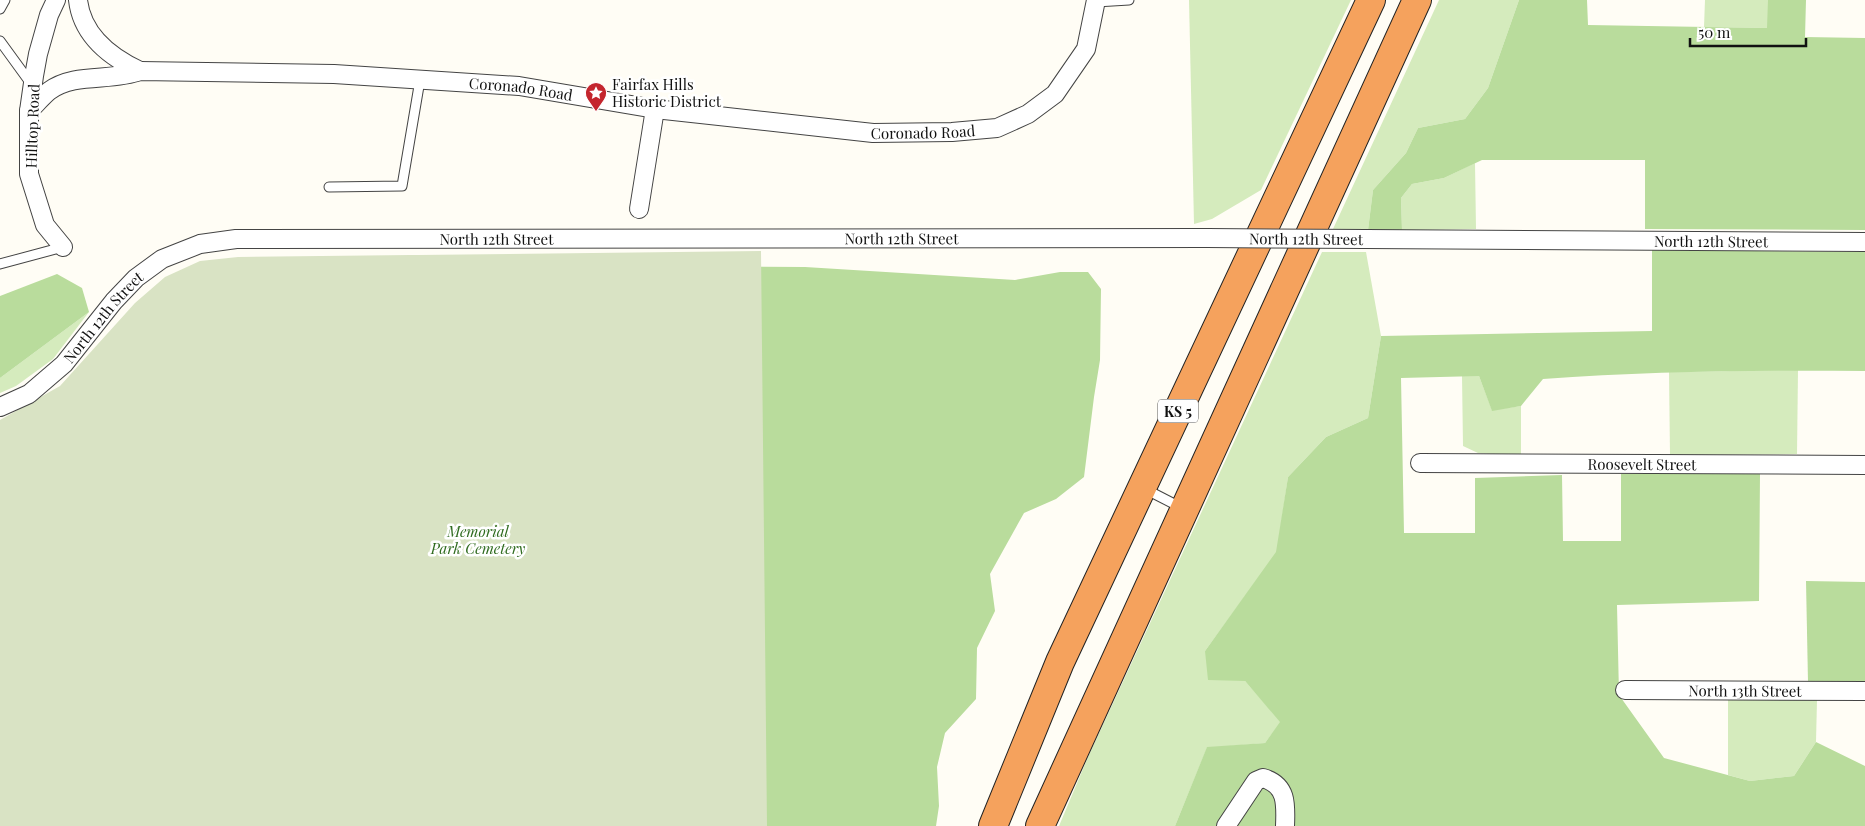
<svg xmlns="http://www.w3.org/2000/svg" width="1865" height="826" viewBox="0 0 1865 826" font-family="'Playfair Display',serif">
<rect width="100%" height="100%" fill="#fffdf5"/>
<!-- green -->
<g fill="#d5ebbd">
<polygon points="1189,0 1351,0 1261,190 1212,219 1194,224"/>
<polygon points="1439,0 1519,0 1488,88 1465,119 1418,128 1406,153 1373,190 1368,230 1333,229"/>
<polygon points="1705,0 1768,0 1768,28 1704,27"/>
<polygon points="1475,163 1476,229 1402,230 1401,198 1412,184 1444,178"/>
<polygon points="1322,252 1366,252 1381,336 1368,418 1326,437 1288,477 1277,552 1205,651 1245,681 1281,722 1265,743 1207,748 1175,826 1059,826 1088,757"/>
<polygon points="89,312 53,359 16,386 0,393 0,378"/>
<polygon points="1798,370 1797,454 1670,455 1669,372"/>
<polygon points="1462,376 1479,376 1492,410 1521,406 1521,456 1478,453 1463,446"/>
<polygon points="1728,700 1817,700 1816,742 1794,776 1750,781 1728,775"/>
</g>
<!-- forest -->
<g fill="#b9dc9c">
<polygon points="1519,0 1587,0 1588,25 1767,28 1768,0 1806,0 1805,37 1865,38 1865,230 1645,229 1645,160 1482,160 1444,178 1412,184 1401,198 1402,230 1368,230 1373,190 1406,153 1418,128 1465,119 1488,88"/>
<path d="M 1652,250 L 1865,252 L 1865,371 C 1758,370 1650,371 1543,379 L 1521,406 L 1492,411 L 1479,376 L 1401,378 L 1404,533 L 1475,533 L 1475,478 L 1562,475 L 1563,541 L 1621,541 L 1621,474 L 1760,474 L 1759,601 L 1617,605 L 1619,695 L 1664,758 L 1750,781 L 1794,776 L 1816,742 L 1865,766 L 1865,826 L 1175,826 L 1207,747 L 1265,743 L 1280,722 L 1245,681 L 1208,680 L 1205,651 L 1276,552 L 1288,477 L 1326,437 L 1368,418 L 1381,336 L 1652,331 Z"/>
<polygon points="666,266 805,267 1015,280 1060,272 1088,272 1101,289 1100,360 1094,397 1084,477 1056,499 1024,513 990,574 995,611 977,648 976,699 945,733 937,767 939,806 936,826 433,826"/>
<polygon points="57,274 82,288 89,312 0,378 0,296"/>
<polygon points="1806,581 1865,582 1865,681 1808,682"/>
</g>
<!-- cemetery -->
<polygon fill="#d9e3c4" points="761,251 767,826 0,826 0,420 60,386 135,303 165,277 200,261 238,257"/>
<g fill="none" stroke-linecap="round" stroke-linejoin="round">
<!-- lane casing -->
<g stroke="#444" stroke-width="11">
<g id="lane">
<polyline points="1096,2 1129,0"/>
<polyline points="0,9 5,0"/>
<polyline points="0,41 32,85"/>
<polyline points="329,187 402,186 420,80"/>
<polyline points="0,264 63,247"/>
<polyline points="1145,489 1182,508"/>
</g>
</g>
<!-- street casing -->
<g stroke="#444" stroke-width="20">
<g id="street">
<polyline points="56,0 49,15 38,54 34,76 29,111 29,174 45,225 63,247"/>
<path d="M 78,0 C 82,36 110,57 140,71"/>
<path id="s1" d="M 29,111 C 36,104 42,97 49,91 C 75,72 111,82 140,71 L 334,74 L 519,86 L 655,109 L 873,133 L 952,132 L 997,128 L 1028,114 L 1055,94 L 1086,49 L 1096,0"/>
<polyline points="639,209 655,109"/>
<path id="s2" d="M 1366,239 L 1865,242"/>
<path id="s3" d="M 0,407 L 29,394 L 64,364 L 114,301 L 136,278 L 162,259 L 200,244 L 236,239 L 1207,238"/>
<path id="s4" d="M 1420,463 L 1865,465"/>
<path id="s5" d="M 1625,690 L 1865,691"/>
<path d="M 1226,826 L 1256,781 L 1263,778 C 1287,785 1286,804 1285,826"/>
</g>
</g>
<!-- highway casing -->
<g stroke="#222" stroke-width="30">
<g id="highway">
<polyline points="993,826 1060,662 1371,0"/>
<polyline points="1040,826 1417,0"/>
</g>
</g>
<!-- lane -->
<use href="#lane" stroke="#fff" stroke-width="9"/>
<!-- street -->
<use href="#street" stroke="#fff" stroke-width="18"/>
<!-- highway -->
<use href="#highway" stroke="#f5a25d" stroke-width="28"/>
<!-- street-bridge casing -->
<g stroke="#444" stroke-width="20" stroke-linecap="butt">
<g id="street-bridge">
<path id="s6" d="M 1207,238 L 1366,239"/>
</g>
</g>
<!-- street-bridge -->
<use href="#street-bridge" stroke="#fff" stroke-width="18"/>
</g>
<!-- icons -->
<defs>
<g id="sight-pin" transform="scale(1.125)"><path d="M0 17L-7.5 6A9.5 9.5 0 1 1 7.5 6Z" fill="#c4262e" stroke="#fff"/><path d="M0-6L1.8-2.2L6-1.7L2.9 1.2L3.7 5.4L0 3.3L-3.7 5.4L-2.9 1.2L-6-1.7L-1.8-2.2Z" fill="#fff"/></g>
</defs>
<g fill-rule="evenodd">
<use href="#sight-pin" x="596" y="93"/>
</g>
<g text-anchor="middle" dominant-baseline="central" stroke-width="5" stroke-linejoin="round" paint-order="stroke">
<!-- shield labels -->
<rect fill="#fff" stroke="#585858" stroke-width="1" x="1158" y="399.5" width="40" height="23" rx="4"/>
<g font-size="14" font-weight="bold" fill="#111">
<text x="1178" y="411">KS 5</text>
</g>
<!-- poi labels -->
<g font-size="15" fill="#111" stroke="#fff" text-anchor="start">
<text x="612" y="84">Fairfax Hills<tspan x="612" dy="17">Historic District</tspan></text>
</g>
<!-- street labels -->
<g font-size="15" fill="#111" stroke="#fff">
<text stroke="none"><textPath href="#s1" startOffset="504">Coronado Road</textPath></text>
<text transform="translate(32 126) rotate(-88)">Hilltop Road</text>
<text stroke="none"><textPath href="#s1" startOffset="909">Coronado Road</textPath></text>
<text stroke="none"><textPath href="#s3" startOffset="965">North 12th Street</textPath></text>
<text stroke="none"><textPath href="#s6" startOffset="99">North 12th Street</textPath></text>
<text stroke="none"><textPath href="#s3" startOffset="560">North 12th Street</textPath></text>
<text stroke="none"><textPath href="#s2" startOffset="345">North 12th Street</textPath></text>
<text stroke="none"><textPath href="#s3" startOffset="139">North 12th Street</textPath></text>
<text stroke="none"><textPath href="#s4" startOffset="222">Roosevelt Street</textPath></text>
<text stroke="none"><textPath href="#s5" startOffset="120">North 13th Street</textPath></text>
</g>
<!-- park labels -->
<g font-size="15" font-style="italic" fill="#2f6b1f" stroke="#fff">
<text x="478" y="531">Memorial<tspan x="478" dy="17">Park Cemetery</tspan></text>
</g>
</g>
<!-- scale -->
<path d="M1690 38v8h116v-8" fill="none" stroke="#111111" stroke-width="2.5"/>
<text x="1698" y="38" font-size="15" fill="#111111" stroke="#ffffff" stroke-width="4" paint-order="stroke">50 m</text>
</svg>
